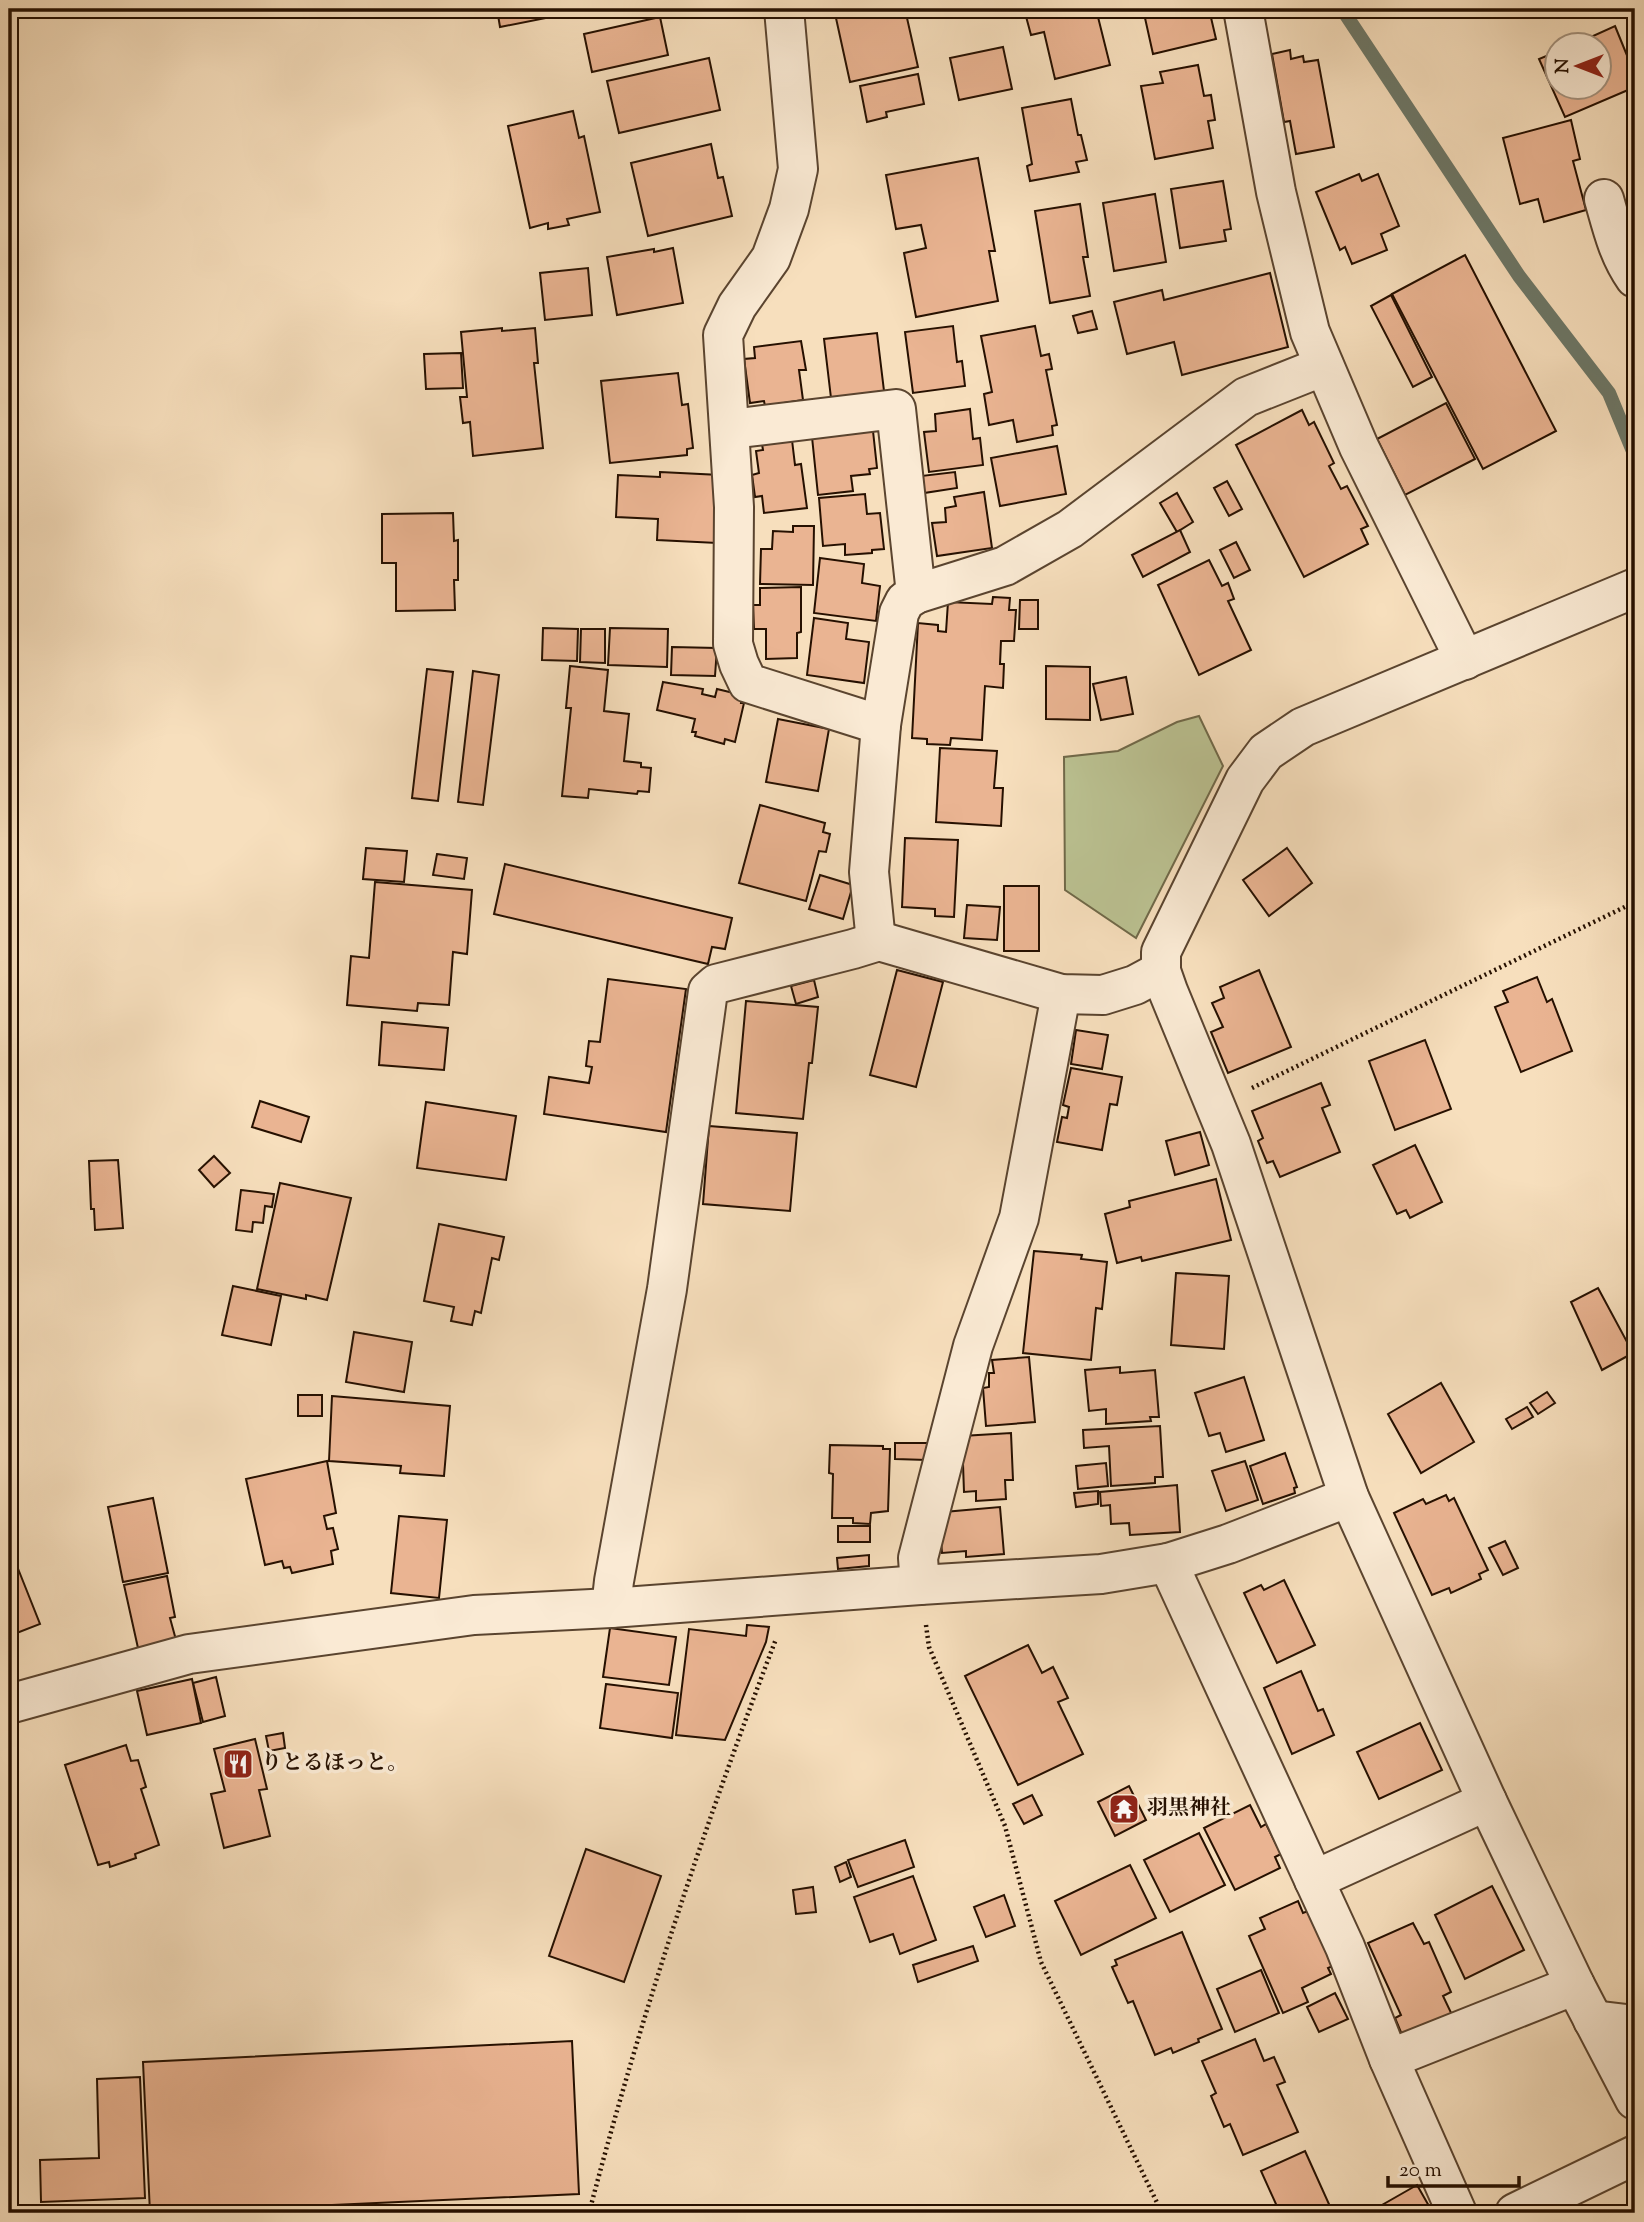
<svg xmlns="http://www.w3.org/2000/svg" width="1644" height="2222" viewBox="0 0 1644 2222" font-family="'Sorts Mill Goudy','Noto Serif JP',serif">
<rect width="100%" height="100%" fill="#f7dfbd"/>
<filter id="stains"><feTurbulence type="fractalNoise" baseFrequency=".00286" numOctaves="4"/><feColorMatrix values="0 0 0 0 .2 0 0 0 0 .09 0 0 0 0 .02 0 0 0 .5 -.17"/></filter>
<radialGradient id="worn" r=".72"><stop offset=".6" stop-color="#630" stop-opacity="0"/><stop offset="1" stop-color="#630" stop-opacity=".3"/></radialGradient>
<!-- green -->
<polygon fill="#bbc292" stroke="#706949" stroke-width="2" points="1199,716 1223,766 1136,938 1065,890 1064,757 1118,751 1177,722"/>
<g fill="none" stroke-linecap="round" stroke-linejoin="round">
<!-- stream -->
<polyline stroke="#6d7868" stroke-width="14" points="1342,9 1519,276 1609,393 1635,456"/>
</g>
<!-- building -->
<g fill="#eab492" stroke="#261000" stroke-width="2">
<polygon points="497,9 555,9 556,16 500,27"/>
<polygon points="834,9 914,9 916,16 907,18 918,67 850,82"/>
<polygon points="1024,9 1096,9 1110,65 1055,79 1044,32 1031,35"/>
<polygon points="1099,9 1116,9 1117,13 1100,16"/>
<polygon points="1143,9 1209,9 1216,39 1153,54"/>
<polygon points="660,17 668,55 592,72 584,34"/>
<polygon points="1615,26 1635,75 1635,87 1565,117 1539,59 1556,52 1556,88 1598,88 1598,46 1571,46"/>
<polygon points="1003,47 1012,89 959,100 950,58"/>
<polygon points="1290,50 1291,59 1303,56 1304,62 1318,60 1334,147 1296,154 1290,121 1284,122 1272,54"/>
<polygon points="709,58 720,110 619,133 607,81"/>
<polygon points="1198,65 1204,96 1211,95 1215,120 1208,121 1213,148 1155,159 1141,86 1163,83 1160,72"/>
<polygon points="918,74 924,104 886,112 887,117 867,122 860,86"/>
<polygon points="1071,99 1078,135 1081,135 1087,160 1076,162 1079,172 1030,181 1027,166 1032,164 1022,108"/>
<polygon points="573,111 579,138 584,136 600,212 567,219 569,225 548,229 548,223 530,228 508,126"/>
<polygon points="1571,120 1580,159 1573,161 1586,210 1544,222 1538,199 1520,204 1503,138"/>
<polygon points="711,144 718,178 723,177 732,216 648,236 631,163"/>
<polygon points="978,158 995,251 989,251 998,301 916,317 904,253 926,248 921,225 896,229 886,175"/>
<polygon points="1359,174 1362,181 1378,174 1399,226 1381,234 1387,250 1352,264 1345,247 1340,250 1316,192"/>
<polygon points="1223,181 1231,229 1224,230 1226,241 1180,248 1171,189"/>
<polygon points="1155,194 1166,262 1114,271 1103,203"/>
<polygon points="1080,204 1088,257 1083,257 1090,296 1050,303 1035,211"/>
<polygon points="673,248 683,303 617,315 607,257 654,249 654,252"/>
<polygon points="1465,255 1556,431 1483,469 1392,294"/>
<polygon points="588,268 592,315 545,320 540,273"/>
<polygon points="1270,273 1288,347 1182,375 1174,342 1127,354 1114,302 1162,290 1164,300"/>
<polygon points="1391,295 1432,377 1413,387 1371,306"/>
<polygon points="1092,311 1097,329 1078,333 1073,316"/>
<polygon points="953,326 957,362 962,361 965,386 913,393 905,332"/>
<polygon points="1035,326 1041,356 1049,354 1052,369 1046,370 1057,425 1052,426 1053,435 1017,442 1013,420 989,425 984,394 992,392 981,336"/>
<polygon points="502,328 502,331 535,328 538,363 534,363 543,448 473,456 470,422 463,423 460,397 467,397 461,332"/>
<polygon points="877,333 884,391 831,398 824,339"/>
<polygon points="801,341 806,370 799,370 803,400 765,406 764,401 750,403 744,359 755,358 754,347"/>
<polygon points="461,353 463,388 426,389 424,354"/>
<polygon points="678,373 682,405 688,404 693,448 687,449 687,455 610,463 601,381"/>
<polygon points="1446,403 1475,459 1405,495 1377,439"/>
<polygon points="970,409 973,439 980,438 983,465 929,472 924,432 936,431 935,414"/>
<polygon points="1302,410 1309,425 1314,422 1334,463 1329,466 1341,489 1347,486 1368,526 1361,529 1368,544 1304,577 1236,445"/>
<polygon points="873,431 877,468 869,469 870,474 851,476 853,491 818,495 812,437"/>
<polygon points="792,440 795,465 801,464 807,508 764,513 762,496 755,497 752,475 759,473 756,451 763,450 762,444"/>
<polygon points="1057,446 1066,494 1000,506 991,458"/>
<polygon points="660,472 720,475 717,543 657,540 658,519 616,517 618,475 660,477"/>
<polygon points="955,472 957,488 924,493 921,476"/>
<polygon points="1227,481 1242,509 1229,516 1214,488"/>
<polygon points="984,492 992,548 937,556 932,523 946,522 945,508 956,506 954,497"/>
<polygon points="1177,493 1193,522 1177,532 1160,503"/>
<polygon points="865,494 867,514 880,513 884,549 872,550 872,553 845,555 845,544 823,546 819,498"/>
<polygon points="453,513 454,541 458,540 458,580 454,580 455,610 396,611 396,563 382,563 382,514"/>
<polygon points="793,526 814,526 813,585 760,584 761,549 772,549 773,531 793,532"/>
<polygon points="1180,530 1190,552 1143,577 1132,555"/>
<polygon points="1236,542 1250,570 1234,578 1220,550"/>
<polygon points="820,558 864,564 862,583 880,586 876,621 814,613"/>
<polygon points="1209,560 1222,586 1228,583 1234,599 1228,601 1251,650 1199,675 1158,585"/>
<polygon points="801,587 801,632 797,633 797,658 766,659 766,629 754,629 753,605 760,605 760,588"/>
<polygon points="993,597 1010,598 1009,610 1016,610 1014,641 1001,641 1000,664 1004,664 1003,688 985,686 982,740 951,738 950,745 927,744 927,739 912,738 918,623 938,625 938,631 946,632 948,602 992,604"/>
<polygon points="1020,600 1038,600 1038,629 1019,629"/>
<polygon points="814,618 848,623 846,639 869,642 864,683 807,675"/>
<polygon points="543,628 578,629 577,661 542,660"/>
<polygon points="610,628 668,629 667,667 608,665"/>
<polygon points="581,629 605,629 605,663 580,662"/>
<polygon points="672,647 717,648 715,676 671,675"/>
<polygon points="570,666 608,670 604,711 629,714 624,761 641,763 641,767 651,768 649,792 638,791 637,794 589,789 588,798 562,796 571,708 566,708"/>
<polygon points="1046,666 1090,667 1090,720 1046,719"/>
<polygon points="427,669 453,672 438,801 412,798"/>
<polygon points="473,671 499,675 483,805 458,802"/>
<polygon points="1126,677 1133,714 1101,720 1093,684"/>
<polygon points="663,682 703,689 702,694 715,697 717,689 742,695 741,703 744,703 735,742 725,739 724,744 695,736 696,732 692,732 695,719 657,710"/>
<polygon points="778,719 829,729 818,791 766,782"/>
<polygon points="940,748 997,751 994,788 1003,788 1001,826 936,822"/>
<polygon points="760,805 825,823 823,832 830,834 826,852 819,851 806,901 739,883"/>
<polygon points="905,838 958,840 954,917 935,916 935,909 902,907"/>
<polygon points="366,848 407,851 404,882 363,879"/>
<polygon points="1287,848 1312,883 1269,916 1243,880"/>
<polygon points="437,854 467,858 464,879 433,875"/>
<polygon points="505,864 732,918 725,949 712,947 708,964 494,914"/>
<polygon points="820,875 853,885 843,919 809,909"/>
<polygon points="375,882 472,890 467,954 453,952 449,1005 418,1003 417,1011 347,1005 351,956 369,958"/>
<rect x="1004" y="886" width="35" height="65"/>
<polygon points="967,905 1000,907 997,940 964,938"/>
<polygon points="897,970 943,982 916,1087 870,1075"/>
<polygon points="1259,970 1291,1047 1228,1073 1211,1032 1223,1027 1212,1003 1224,998 1220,987"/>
<polygon points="1537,977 1547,1002 1552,999 1572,1051 1521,1072 1495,1007 1508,1002 1503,991"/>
<polygon points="608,979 686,989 666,1132 544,1114 549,1077 589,1083 592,1067 586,1066 589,1041 600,1042"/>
<polygon points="814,980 818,997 796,1004 791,986"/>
<polygon points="746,1001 818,1007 812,1063 809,1063 803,1119 736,1113"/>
<polygon points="382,1022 448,1028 444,1070 379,1065"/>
<polygon points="1076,1030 1108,1035 1102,1069 1071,1064"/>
<polygon points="1425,1040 1451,1109 1395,1130 1369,1061"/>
<polygon points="1071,1068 1122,1077 1117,1105 1110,1104 1102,1150 1057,1142 1062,1117 1067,1118 1069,1107 1063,1105"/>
<polygon points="1321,1083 1330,1105 1322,1108 1340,1152 1280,1177 1273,1161 1267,1163 1258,1141 1263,1138 1252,1111"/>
<polygon points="260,1101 309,1117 301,1142 252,1127"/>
<polygon points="426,1102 516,1116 506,1180 417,1168"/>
<polygon points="709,1126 797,1133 790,1211 703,1204"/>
<polygon points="1200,1132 1209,1165 1175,1175 1166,1141"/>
<polygon points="1415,1145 1442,1202 1410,1218 1406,1210 1397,1214 1373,1165"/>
<polygon points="214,1156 230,1173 214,1187 199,1170"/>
<polygon points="118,1160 123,1228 95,1230 94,1209 91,1209 89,1161"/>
<polygon points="1216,1179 1231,1240 1142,1261 1141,1257 1117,1263 1105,1214 1130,1207 1129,1201"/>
<polygon points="280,1183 351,1198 327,1300 306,1295 306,1299 257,1289"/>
<polygon points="241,1190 274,1194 272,1207 265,1206 263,1223 253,1222 252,1232 236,1230"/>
<polygon points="439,1224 504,1237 499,1260 492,1258 481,1313 475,1311 472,1325 451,1321 454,1307 424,1301"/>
<polygon points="1034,1251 1082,1255 1081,1259 1107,1262 1102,1309 1096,1308 1091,1360 1023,1353"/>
<polygon points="1176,1273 1229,1276 1224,1349 1171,1345"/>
<polygon points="233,1286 281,1296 271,1345 222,1335"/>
<polygon points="1598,1288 1633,1353 1602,1370 1571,1302"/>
<polygon points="354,1332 412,1342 404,1392 346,1382"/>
<polygon points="1029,1357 1035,1422 986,1426 983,1388 989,1387 989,1373 994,1373 992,1360"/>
<polygon points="1120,1367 1120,1373 1155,1370 1159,1417 1150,1417 1151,1421 1106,1424 1106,1409 1089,1411 1085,1370"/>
<polygon points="1244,1377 1264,1440 1226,1452 1220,1433 1209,1436 1195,1393"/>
<polygon points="1441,1383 1474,1442 1421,1473 1388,1414"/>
<polygon points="1547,1392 1555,1403 1538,1414 1530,1403"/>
<rect x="298" y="1395" width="24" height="21"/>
<polygon points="332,1396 450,1406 444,1476 400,1473 401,1466 329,1461"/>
<polygon points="1527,1407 1533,1417 1512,1429 1506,1419"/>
<polygon points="1160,1426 1163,1477 1155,1477 1155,1483 1111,1486 1109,1446 1084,1448 1083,1430"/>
<polygon points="1011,1433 1013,1480 1005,1480 1006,1499 976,1501 976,1491 964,1492 962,1436"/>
<polygon points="895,1443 927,1443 927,1460 895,1459"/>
<polygon points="830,1445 883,1446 883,1449 890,1449 888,1511 871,1513 870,1524 853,1523 853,1518 832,1518 833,1474 829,1473"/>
<polygon points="1285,1453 1297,1487 1294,1488 1295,1493 1263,1504 1250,1466"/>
<polygon points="327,1461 336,1513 324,1516 327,1529 333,1528 338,1549 331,1551 333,1564 292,1573 290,1567 284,1568 282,1561 265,1565 246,1479"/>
<polygon points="1245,1461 1258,1500 1226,1511 1212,1471"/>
<polygon points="1106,1463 1108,1486 1078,1489 1076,1466"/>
<polygon points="1177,1485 1180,1532 1130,1535 1129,1523 1111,1524 1110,1505 1101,1506 1100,1492"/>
<polygon points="1098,1491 1098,1504 1076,1507 1074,1493"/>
<polygon points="1446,1495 1449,1501 1454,1498 1488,1570 1479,1574 1481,1579 1451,1593 1449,1588 1432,1595 1394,1513 1423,1499 1426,1504"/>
<polygon points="153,1498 168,1573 123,1582 108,1507"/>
<polygon points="1000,1507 1004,1554 966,1557 966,1551 942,1553 940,1529 944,1512"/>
<polygon points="399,1516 447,1520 439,1598 391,1593"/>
<rect x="838" y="1526" width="32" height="16"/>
<polygon points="1505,1541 1518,1568 1503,1575 1489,1548"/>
<polygon points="9,1546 40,1624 9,1636"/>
<polygon points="869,1555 869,1566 838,1569 837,1558"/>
<polygon points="167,1576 175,1617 170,1618 176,1640 138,1648 124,1585"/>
<polygon points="1284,1580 1315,1645 1277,1663 1244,1593 1261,1585 1264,1590"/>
<polygon points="747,1625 769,1627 766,1642 725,1740 676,1735 689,1629 746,1636"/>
<polygon points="610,1628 676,1637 669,1685 603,1677"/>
<polygon points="1028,1645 1042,1673 1053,1667 1068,1698 1058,1702 1083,1754 1018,1785 965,1676"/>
<polygon points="1301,1671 1318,1711 1323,1709 1334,1735 1292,1754 1264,1688"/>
<polygon points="216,1677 225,1716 203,1722 193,1683"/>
<polygon points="192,1679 201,1723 147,1735 137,1691"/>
<polygon points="606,1684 678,1693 672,1738 600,1728"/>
<polygon points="1420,1723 1442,1770 1379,1799 1357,1752"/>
<polygon points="283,1733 285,1748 269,1751 266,1736"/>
<polygon points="255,1739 267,1789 259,1790 270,1836 224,1848 211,1794 225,1791 214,1749"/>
<polygon points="126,1745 131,1761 138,1760 146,1787 141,1789 159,1845 135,1854 136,1858 110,1867 109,1862 98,1865 65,1765"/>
<polygon points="1129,1786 1146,1820 1115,1836 1098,1802"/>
<polygon points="1032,1795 1042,1815 1024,1824 1013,1804"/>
<polygon points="1250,1805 1261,1827 1266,1824 1281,1854 1275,1857 1280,1868 1235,1890 1204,1828"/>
<polygon points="1199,1833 1225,1885 1170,1912 1144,1860"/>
<polygon points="905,1840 914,1867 858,1887 848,1860"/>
<polygon points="586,1849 661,1876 624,1982 549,1956"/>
<polygon points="846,1862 851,1877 840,1882 835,1867"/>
<polygon points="1130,1865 1156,1918 1081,1955 1055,1901"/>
<polygon points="913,1876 936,1940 900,1954 893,1934 870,1942 854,1897"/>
<polygon points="1492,1886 1524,1950 1465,1979 1435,1915"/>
<polygon points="813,1887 816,1912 796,1914 793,1890"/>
<polygon points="1004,1895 1015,1926 986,1937 974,1907"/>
<polygon points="1298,1901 1303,1913 1308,1911 1333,1966 1328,1968 1331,1974 1302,1988 1308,2002 1283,2013 1249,1936 1265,1929 1260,1918"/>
<polygon points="1413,1923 1424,1944 1429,1942 1451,1992 1443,1996 1454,2019 1403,2037 1395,2018 1401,2015 1368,1943"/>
<polygon points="1182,1932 1222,2029 1198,2039 1199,2042 1173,2053 1171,2048 1155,2055 1133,2001 1128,2003 1112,1967 1117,1965 1115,1960"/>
<polygon points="973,1946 978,1961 918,1982 913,1965"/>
<polygon points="1261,1970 1279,2013 1235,2032 1217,1989"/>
<polygon points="1335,1993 1348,2019 1319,2032 1307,2007"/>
<polygon points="1255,2039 1264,2061 1274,2057 1285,2082 1277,2085 1298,2132 1243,2155 1230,2124 1224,2127 1211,2096 1216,2093 1202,2061"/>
<polygon points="572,2041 579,2194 150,2213 143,2062"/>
<polygon points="140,2077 145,2198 41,2202 40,2160 99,2158 97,2079"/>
<polygon points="1305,2151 1333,2213 1280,2213 1261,2171"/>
<polygon points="1417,2185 1433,2213 1368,2213"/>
</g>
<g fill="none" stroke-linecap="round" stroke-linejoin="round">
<!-- minor casing -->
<g stroke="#5a442f" stroke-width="42">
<g id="minor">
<polyline points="784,9 798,169 789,209 771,258 737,306 723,335 734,507 733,644 739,664 748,683 881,725"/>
<polyline points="1243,9 1276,192 1310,332 1359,447 1465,660"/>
<path d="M 1604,199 C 1612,227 1618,254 1635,278"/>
<polyline points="731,429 896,409 916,594"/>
<polyline points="1635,588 1303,727 1266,752 1245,780 1161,952 1161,971 1168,991 1231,1144 1349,1497 1487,1801 1575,1985 1635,2100"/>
<polyline points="879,941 875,932 869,872 881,725 899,613 905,601 916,594 1005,566 1070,529 1246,397 1324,366"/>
<polyline points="1168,1563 1345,1947 1389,2059 1457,2213"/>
<polyline points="920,1585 918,1558 973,1346 1019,1218 1061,994"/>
<polyline points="611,1608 614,1581 667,1289 708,991 716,984 853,949 879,941 1061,994 1103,995 1135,985 1161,971"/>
<polyline points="9,1704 189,1654 474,1615 611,1608 920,1585 1101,1574 1168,1563 1228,1544 1349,1497"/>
<polyline points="1314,1880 1487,1801"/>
<polyline points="1593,2020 1635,2025"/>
<polyline points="1389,2059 1575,1985"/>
<polyline points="1515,2213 1635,2155"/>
</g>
</g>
<!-- path -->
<g stroke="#261000" stroke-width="4.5" stroke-dasharray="2 3.5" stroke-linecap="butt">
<polyline points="1252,1088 1635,902"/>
<polyline points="926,1625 929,1647 1005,1826 1041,1962 1162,2213"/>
<path d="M 589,2213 C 640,2018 704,1827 776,1639"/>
</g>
<!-- minor -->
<use href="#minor" stroke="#faead4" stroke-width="38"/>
</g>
<!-- icons -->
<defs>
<g id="restaurant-square" transform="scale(1.575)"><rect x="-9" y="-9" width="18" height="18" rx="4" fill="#8f2418" stroke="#faead4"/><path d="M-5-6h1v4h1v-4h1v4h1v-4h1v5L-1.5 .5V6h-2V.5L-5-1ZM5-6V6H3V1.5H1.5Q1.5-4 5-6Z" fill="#fff"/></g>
<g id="temple-square" transform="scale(1.575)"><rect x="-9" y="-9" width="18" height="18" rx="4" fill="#8f2418" stroke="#faead4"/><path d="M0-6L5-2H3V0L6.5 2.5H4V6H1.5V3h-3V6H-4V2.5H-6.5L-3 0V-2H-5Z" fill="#fff"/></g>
</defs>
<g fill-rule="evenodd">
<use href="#restaurant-square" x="238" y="1764"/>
<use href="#temple-square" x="1124" y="1809"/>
</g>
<g text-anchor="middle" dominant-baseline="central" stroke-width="7" stroke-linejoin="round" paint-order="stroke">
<!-- poi labels -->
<g font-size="21" font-weight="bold" fill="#261000" stroke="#faead4" text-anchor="start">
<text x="261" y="1764">りとるほっと。</text>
<text x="1147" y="1809">羽黒神社</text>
</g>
</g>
<!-- margin -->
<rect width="1644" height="2222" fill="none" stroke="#f7dfbd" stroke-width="35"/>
<rect x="10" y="10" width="1623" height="2201" fill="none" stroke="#261000" stroke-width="3.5"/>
<rect x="18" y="18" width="1609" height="2187" fill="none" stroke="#261000" stroke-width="2"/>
<!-- north arrow -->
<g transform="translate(1578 66) rotate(270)"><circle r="33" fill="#faead4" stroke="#a5937f" stroke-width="2"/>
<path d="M0-5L12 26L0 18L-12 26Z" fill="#8f2418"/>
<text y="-10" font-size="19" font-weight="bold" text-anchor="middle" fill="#261000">N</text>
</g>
<!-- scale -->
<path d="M1388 2176v10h131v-10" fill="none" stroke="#261000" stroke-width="3.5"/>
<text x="1399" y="2176" font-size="21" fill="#261000" stroke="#faead4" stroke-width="5" paint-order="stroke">20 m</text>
<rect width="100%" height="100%" filter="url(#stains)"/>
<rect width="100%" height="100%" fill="url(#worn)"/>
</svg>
